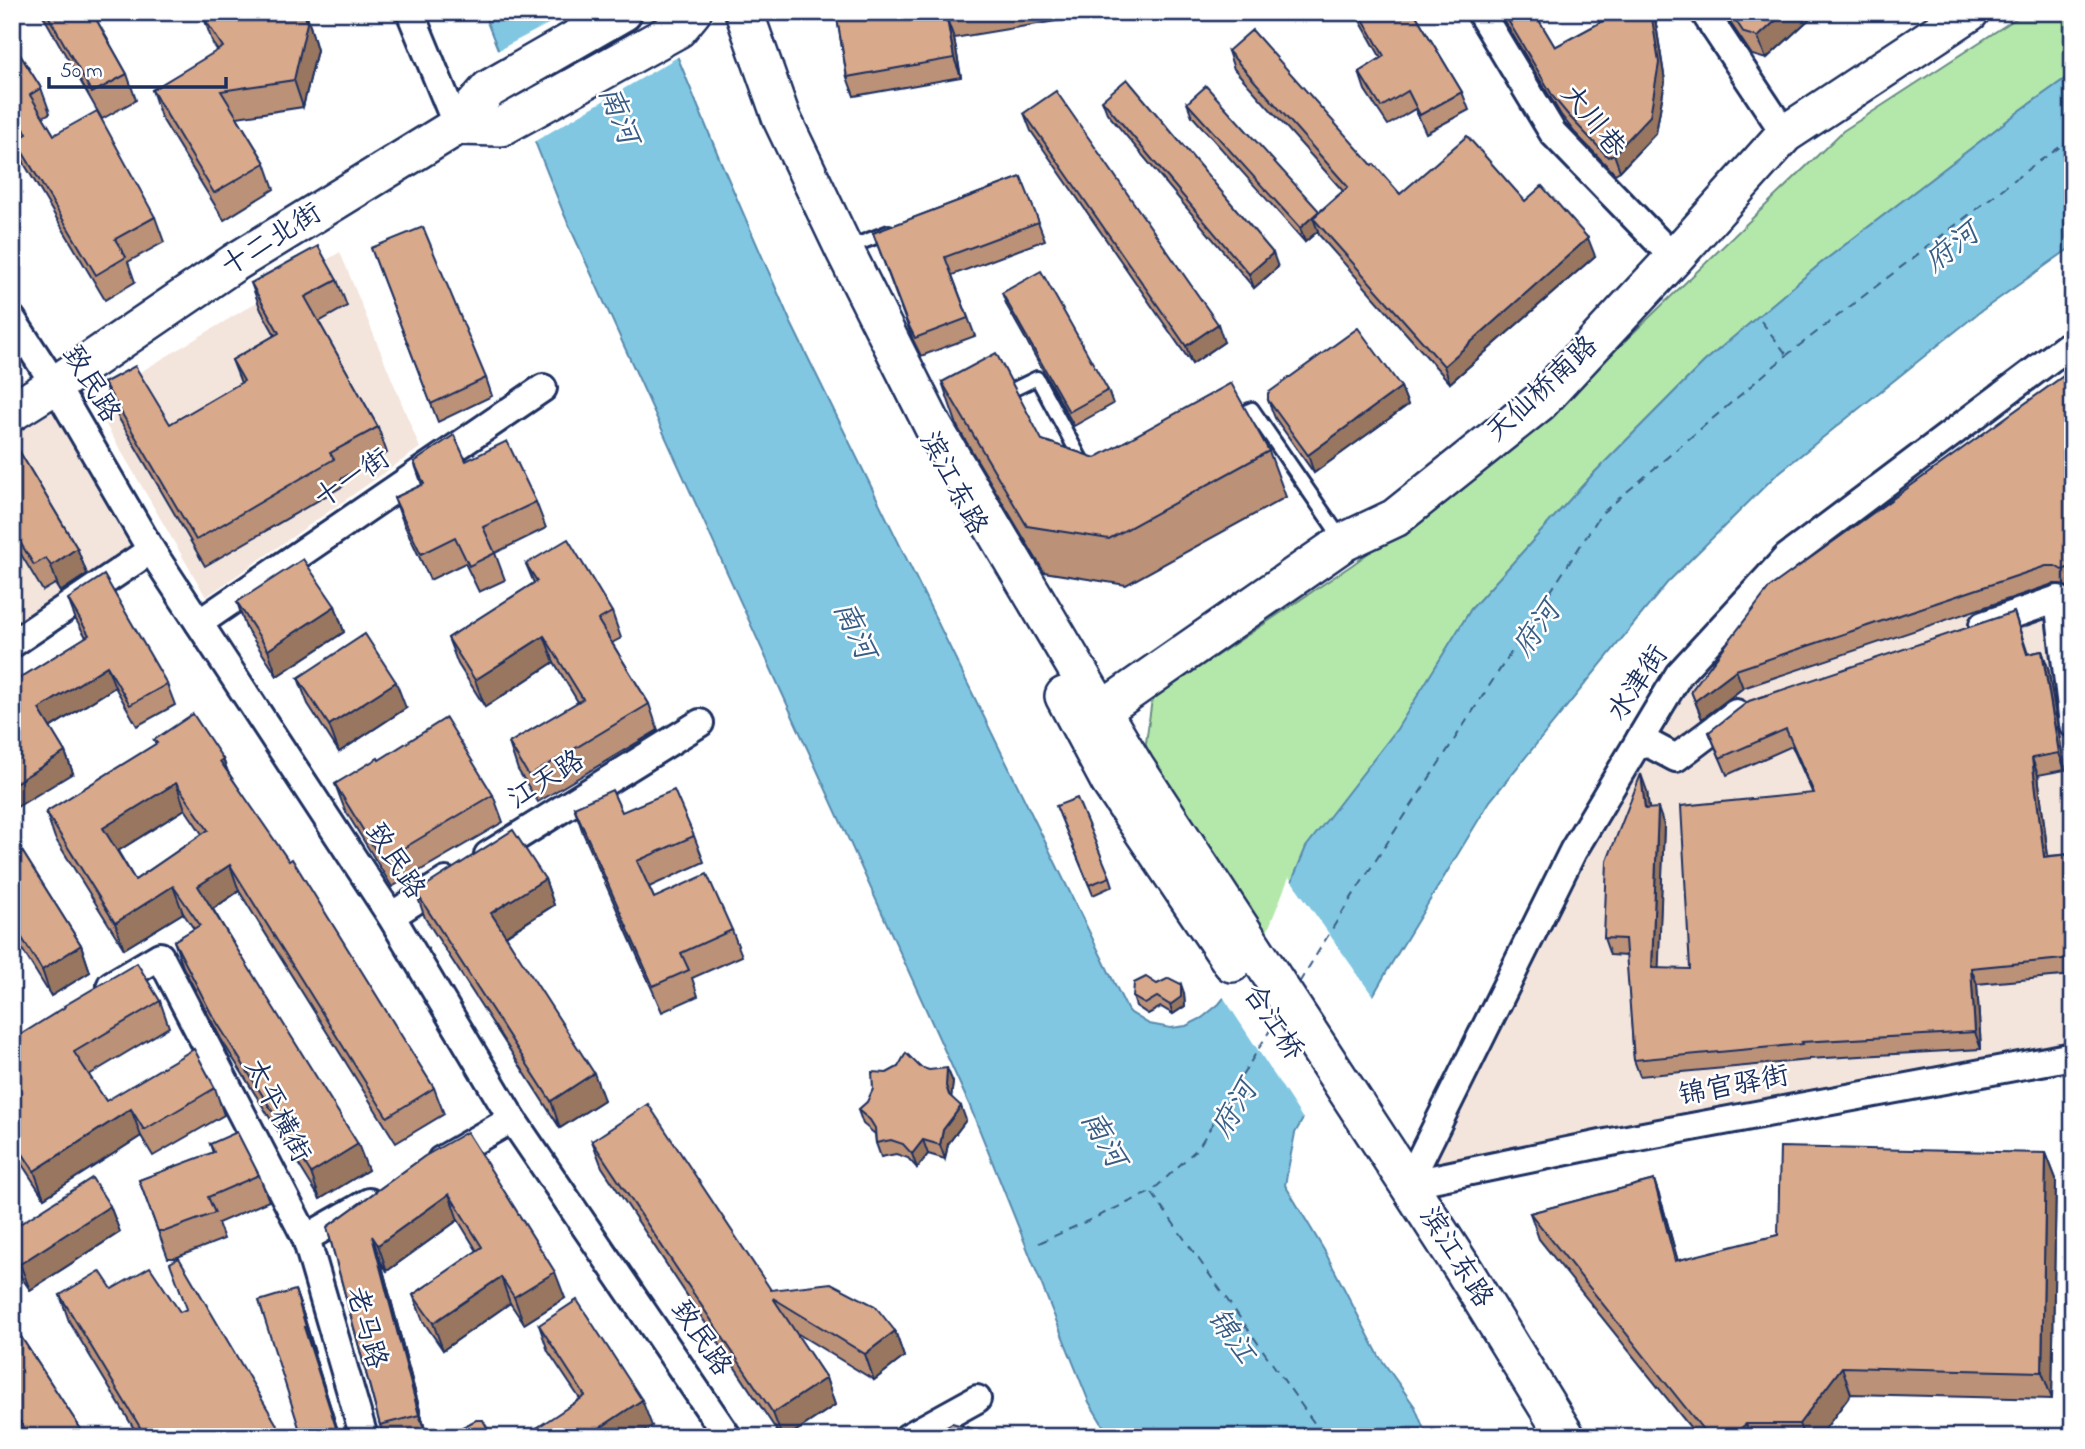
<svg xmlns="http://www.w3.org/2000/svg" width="2085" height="1449" viewBox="0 0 2085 1449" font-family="'Indie Flower','LXGW WenKai TC',sans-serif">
<rect width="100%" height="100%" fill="#fff"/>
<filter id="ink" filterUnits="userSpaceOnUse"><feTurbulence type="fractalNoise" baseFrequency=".0143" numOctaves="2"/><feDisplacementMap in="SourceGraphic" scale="14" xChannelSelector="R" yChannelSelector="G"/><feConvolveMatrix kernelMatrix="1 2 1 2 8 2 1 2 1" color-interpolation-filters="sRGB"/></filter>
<g filter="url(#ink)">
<!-- built -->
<g fill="#f4e5dc">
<polygon points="340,252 420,448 206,597 92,401"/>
<polygon points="2073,372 2073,1046 1430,1171 1585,862 1693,677 1797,566"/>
<polygon points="49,406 132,550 12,629 12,431"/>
</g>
<!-- green -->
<polygon fill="#b4e8aa" stroke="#688c84" stroke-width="2" points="2026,12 2073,12 2073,73 2021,110 1820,264 1704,362 1593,474 1471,609 1265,947 1142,772 1152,699 1352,565 1524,438 1843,131"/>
<!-- water -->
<polygon fill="#81c7e2" stroke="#588aad" stroke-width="2" points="483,12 659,12 720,160 791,323 1128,1011 1149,1024 1171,1028 1186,1026 1202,1018 1219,1004 1265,947 1306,847 1397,729 1471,609 1593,474 1704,362 1820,264 2021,110 2073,73 2073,246 1977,314 1776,475 1667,583 1490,801 1387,971 1295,1133 1285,1185 1324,1250 1379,1356 1415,1407 1427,1437 1110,1437 1089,1402 969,1104 564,214"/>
<!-- pier -->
<g fill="#fff">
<polygon points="571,12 663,12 681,55 532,143 495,52"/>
<polygon points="1289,877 1375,999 1305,1122 1222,995 1262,945"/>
</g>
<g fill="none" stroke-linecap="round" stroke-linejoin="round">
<!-- ferry -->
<g stroke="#3a5d86" stroke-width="2" stroke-dasharray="9 7" stroke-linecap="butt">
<polyline points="1761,321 1787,355"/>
<polyline points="1299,983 1348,903 1601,514 1787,355 2031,167 2073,138"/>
<polyline points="1152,1193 1324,1437"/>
<polyline points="1039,1243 1151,1192 1198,1148 1278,1017"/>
</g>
<!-- lane casing -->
<g stroke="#1b2f5e" stroke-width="18">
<g id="lane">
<polyline points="847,248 889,232"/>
<polyline points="1000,396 1037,378 1084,465"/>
<polyline points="1233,417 1252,409 1343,541"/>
</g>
</g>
<!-- street casing -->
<g stroke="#1b2f5e" stroke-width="32">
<g id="street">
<polyline points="410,12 457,126"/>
<polyline points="1480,12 1553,133 1674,258"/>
<polyline points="1704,12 1785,134"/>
<polyline points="12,319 55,385 151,550 391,916 512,1119 728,1437"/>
<polyline points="199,623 543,388"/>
<polyline points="1983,625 2058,599 2073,724"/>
<polyline points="12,644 151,550"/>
<polyline points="1640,739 1676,758 1736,713"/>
<polyline points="488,855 700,723"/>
<polyline points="391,916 446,881"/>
<polyline points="111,985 160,956 306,1238 364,1437"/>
<polyline points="441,1160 512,1119"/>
<polyline points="1408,1184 1573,851 1679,674 1786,558 2073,342"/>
<polyline points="1408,1184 1606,1143 2073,1056"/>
<polyline points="306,1238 369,1202"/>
<polyline points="908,1437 977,1399"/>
</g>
</g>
<!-- secondary casing -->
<g stroke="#1b2f5e" stroke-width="42">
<g id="secondary">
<polyline points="744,12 781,117 844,249 934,428 1135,767 1408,1184 1465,1272 1566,1437"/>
<polyline points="457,126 489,89 623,12"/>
<polyline points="12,412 55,385 234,263 457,126 501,127 678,29 692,12"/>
<polyline points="1064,696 1110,782 1232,963"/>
<polyline points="1081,725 1344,542 1395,518 1540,402 1674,258 1785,134 1970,12"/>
</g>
</g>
<!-- lane -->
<use href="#lane" stroke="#fff" stroke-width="12"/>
<!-- street -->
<use href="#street" stroke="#fff" stroke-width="26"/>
<!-- secondary -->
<use href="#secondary" stroke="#fff" stroke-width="37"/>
</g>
<!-- wall -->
<g fill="#bb9178" stroke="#1b2f5e" stroke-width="2" fill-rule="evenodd">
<polygon points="41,12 92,12 127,74 136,100 102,119"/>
<polygon points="202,12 306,12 317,50 303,107 237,117 265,163 274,189 224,220 161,117 152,90 218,51 213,44"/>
<polygon points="836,12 1110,12 954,38 961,77 854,96 847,77"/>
<polygon points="1355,12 1414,12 1462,92 1469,110 1426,133 1415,109 1388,125 1365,90 1359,72 1381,58"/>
<polygon points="1499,12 1534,12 1555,47 1600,23 1595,12 1654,12 1665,81 1656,133 1620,171 1615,174 1575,133 1561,115"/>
<polygon points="1723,12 1817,12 1766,59 1752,55"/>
<polygon points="12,42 41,88 50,113 43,117 54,135 155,217 164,242 128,262 135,282 105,300 25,165 16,141 23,137 12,119"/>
<polygon points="1228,51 1372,165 1400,194 1525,201 1595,256 1450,383 1319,235 1318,231 1305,242 1192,116 1187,103 1319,212 1343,191 1234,69"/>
<polygon points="1102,100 1278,267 1254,288 1107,113"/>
<polygon points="1024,113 1224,342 1192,364 1031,131"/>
<polygon points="1021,177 1045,240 952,275 975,336 921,356 913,340 873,233"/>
<polygon points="371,248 486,378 492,396 438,422"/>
<polygon points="337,280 347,306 319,322 378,427 387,453 341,479 343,486 205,566 114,410 104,383 170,424 241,383 232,360 275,335 261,310 251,283"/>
<polygon points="1002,293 1108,390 1113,404 1074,426 1007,306"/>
<polygon points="2073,369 2073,586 2069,588 2061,584 2053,584 1743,688 1702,719 1691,691"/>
<polygon points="942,382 1042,440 1095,458 1269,451 1286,497 1126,585 1044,572 958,428"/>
<polygon points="1401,387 1408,405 1314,473 1275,418 1268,400"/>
<polygon points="12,439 77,548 87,574 60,592 55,584 43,591 19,551 12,555"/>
<polygon points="466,461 536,502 546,528 495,553 505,580 479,592 465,563 430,580 404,524 394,498 422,485 414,462"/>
<polygon points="526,564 612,612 621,638 612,643 649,704 658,730 538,802 518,770 509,743 578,702 554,662 485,707 458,664 448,638 534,583"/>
<polygon points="68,599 167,684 175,705 137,726 115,687 50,728 65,752 73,773 14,731 12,728 12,683 86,637 76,620"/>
<polygon points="237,602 335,606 344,632 277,676 246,628"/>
<polygon points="2014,612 2028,654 2042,651 2048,668 2065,770 2038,775 2048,856 2071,854 2073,858 2073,975 1977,984 1981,1049 1809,1059 1809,1060 1640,1076 1634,1060 1627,956 1610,955 1604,938 1647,791 1649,809 1664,825 1658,969 1690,969 1813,794 1792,746 1727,775 1709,732"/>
<polygon points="298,678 406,708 339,752 308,704"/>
<path d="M 154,740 L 223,759 L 228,772 L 434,1088 L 444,1114 L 396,1143 L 239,891 L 213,909 L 368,1170 L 320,1199 L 221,1039 L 183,967 L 174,941 L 194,929 L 183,913 L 124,949 L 55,838 L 46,812 L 156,744 ZM 185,809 L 202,834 L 135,880 L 118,851 Z"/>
<polygon points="379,760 493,795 503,822 392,887 345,810 335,784"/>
<polygon points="574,807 622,812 694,836 704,862 649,887 654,898 732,930 742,956 692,978 698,996 662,1012 583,833"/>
<polygon points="1060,815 1110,877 1113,886 1093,895"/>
<polygon points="12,835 81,945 90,972 51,996 12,933"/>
<polygon points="545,879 554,905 506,936 604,1100 560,1128 425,918 416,892"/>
<polygon points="1157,984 1184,993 1185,1006 1173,1014 1161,1007 1148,1014 1136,1006 1133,997"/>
<polygon points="160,1001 169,1027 89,1075 106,1101 215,1088 224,1115 153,1156 141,1136 44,1198 12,1149 12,1040"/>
<polygon points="898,1067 920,1067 953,1082 951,1097 966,1120 948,1144 945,1159 928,1154 917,1168 908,1158 896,1154 881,1157 876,1143 875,1134 863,1124 858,1110 867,1102 887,1073"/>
<polygon points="592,1141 771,1290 895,1331 904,1357 874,1380 795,1332 826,1378 835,1405 787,1437 781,1437 602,1167"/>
<polygon points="210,1144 259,1175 269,1201 218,1223 224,1239 175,1258 168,1258 139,1180 213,1153"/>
<polygon points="2046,1153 2056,1179 2052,1399 1851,1394 1819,1437 1698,1437 1539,1239 1530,1213 1654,1180 1663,1207 1678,1261 1778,1235"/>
<polygon points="425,1156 565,1298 524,1324 510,1303 443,1350 423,1321 413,1295 477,1251 458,1220 387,1271 381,1262 427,1437 384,1437 380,1425 327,1227"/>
<polygon points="110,1206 120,1232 30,1290 12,1264 12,1229"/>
<polygon points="112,1289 180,1312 284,1437 139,1437 69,1321 60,1295"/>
<polygon points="295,1290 304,1316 315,1353 314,1354 340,1437 302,1437"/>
<polygon points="12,1323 86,1437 23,1437 12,1420"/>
<polygon points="539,1325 652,1426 636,1437 526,1437 580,1399 548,1351"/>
</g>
<!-- shaded-wall -->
<g fill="#987661" stroke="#1b2f5e" stroke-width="2">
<polygon points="304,12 306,12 317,50 303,107 294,80"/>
<polygon points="1651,12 1654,12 1665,81 1656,133 1620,171 1614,154"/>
<polygon points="1785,12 1817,12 1766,59 1758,37"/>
<polygon points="947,19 954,38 961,77 954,58"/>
<polygon points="1319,211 1313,218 1318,231 1305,242 1300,228"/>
<polygon points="1588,238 1595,256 1450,383 1444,366"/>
<polygon points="1273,253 1278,267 1254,288 1249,274"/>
<polygon points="1218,324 1224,342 1192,364 1186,346"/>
<polygon points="1401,387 1408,405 1314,473 1308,455"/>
<polygon points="77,548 87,574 60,592 51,566"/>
<polygon points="335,606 344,632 277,676 268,650"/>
<polygon points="544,636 554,662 485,707 475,680"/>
<polygon points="2042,651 2048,668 2065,770 2059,753"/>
<polygon points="107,666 115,687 46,730 39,709"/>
<polygon points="1736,670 1743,688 1702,719 1695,701"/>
<polygon points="396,682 406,708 339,752 329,725"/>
<polygon points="65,752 73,773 12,810 12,785"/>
<polygon points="2032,758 2038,775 2050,873 2044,857"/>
<polygon points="223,759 233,785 220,761"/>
<polygon points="1641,774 1647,791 1651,826 1645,809"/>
<polygon points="176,783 185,809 113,854 103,828"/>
<polygon points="1658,808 1664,825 1658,985 1652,968"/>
<polygon points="230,865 239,891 208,912 198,886"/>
<polygon points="545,879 554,905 500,939 491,913"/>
<polygon points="173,886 183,913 124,949 115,923"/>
<polygon points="81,945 90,972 51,996 42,970"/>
<polygon points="1971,968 1977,984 1981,1049 1975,1032"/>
<polygon points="1181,984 1184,993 1185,1006 1173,1014 1170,1005"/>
<polygon points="947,1068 953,1082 951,1100 946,1086"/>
<polygon points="594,1073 604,1100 560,1128 551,1101"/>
<polygon points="961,1106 966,1120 948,1144 945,1159 940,1145 943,1130"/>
<polygon points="131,1109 141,1136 44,1198 34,1171"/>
<polygon points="923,1140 928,1154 917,1168 912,1154"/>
<polygon points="358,1144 368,1170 320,1199 311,1173"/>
<polygon points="2046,1153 2056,1179 2052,1399 2042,1372"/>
<polygon points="1654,1180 1663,1207 1685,1288 1675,1261"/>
<polygon points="449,1194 458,1220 387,1271 378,1245"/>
<polygon points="110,1206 120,1232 30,1290 20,1264"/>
<polygon points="372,1236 381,1262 427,1437 419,1415"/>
<polygon points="555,1272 565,1298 524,1324 514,1297"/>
<polygon points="501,1277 510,1303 443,1350 433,1323"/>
<polygon points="295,1290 304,1316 315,1353 306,1327"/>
<polygon points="304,1327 314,1354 340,1437 339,1437"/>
<polygon points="895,1331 904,1357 874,1380 865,1354"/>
<polygon points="1842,1367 1851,1394 1819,1437 1804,1437 1799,1424"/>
<polygon points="826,1378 835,1405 787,1437 782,1437 773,1413"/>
<polygon points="642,1400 652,1426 636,1437 586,1437"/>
<polygon points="1746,1424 1751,1437 1730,1437"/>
</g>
<!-- building -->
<g fill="#d9a98b" stroke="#1b2f5e" stroke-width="2" fill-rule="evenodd">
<polygon points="46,12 92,12 127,74 92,93"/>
<polygon points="202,12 304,12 307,23 294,80 221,91 265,163 214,193 152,90 223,47 204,18"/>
<polygon points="836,12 991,12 947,19 954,58 847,77"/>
<polygon points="1359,12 1414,12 1462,92 1420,115 1408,91 1381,107 1359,72 1384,56"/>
<polygon points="1503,12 1534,12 1555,47 1603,21 1598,12 1651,12 1659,63 1650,116 1614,154 1608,157 1569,116 1554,98"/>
<polygon points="1730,12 1785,12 1758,37 1744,33"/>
<polygon points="1252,30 1372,165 1374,164 1400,194 1467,136 1525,201 1542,186 1588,238 1444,366 1313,218 1348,187 1228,51"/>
<polygon points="12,42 41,88 30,95 54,135 97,111 155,217 115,239 126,257 96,275 16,141 27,134 12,109"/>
<polygon points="1127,79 1273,253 1249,274 1102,100"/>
<polygon points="1206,86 1319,211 1300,228 1187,103"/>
<polygon points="1056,91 1218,324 1186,346 1024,113"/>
<polygon points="1021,177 1039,222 945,257 968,318 915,338 907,322 873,233"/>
<polygon points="423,227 486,378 431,404 371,248"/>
<polygon points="318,246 337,280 305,297 378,427 330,453 334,459 196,540 104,383 135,366 170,424 244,381 232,360 279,333 251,283"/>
<polygon points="1041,271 1108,390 1069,412 1002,293"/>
<polygon points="1358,328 1401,387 1308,455 1268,400 1268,393"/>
<polygon points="996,353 1042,440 1095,458 1231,383 1269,451 1109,539 1027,526 942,382"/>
<polygon points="2073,369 2073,566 2062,570 2055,566 2046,566 1736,670 1695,701 1691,691 1770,587"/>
<polygon points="454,435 466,461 507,441 536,502 483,527 495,553 469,566 455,537 421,554 394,498 424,484 414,462"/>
<polygon points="12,439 77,548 51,566 46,558 34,565 12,529"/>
<polygon points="568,539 612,612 598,620 649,704 529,776 509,743 583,699 544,636 475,680 448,638 537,581 526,564"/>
<polygon points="303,559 335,606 268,650 237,602"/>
<polygon points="104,575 167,684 130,705 107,666 39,709 65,752 12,785 12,732 18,729 12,720 12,683 89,635 68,599"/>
<polygon points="2014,612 2027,654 2042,651 2059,753 2032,758 2044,857 2071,854 2073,869 2073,958 1971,968 1975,1032 1802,1042 1803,1044 1634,1060 1625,939 1604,938 1607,861 1641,774 1645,809 1658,808 1652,968 1690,969 1681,806 1814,793 1786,729 1720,758 1709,732 1749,701"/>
<polygon points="365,634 396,682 329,725 298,678"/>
<path d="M 193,714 L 223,759 L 220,761 L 289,861 L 292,859 L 434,1088 L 387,1117 L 230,865 L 198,886 L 358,1144 L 311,1173 L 211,1013 L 174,941 L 200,925 L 173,886 L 115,923 L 46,812 L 157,743 L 154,740 ZM 176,783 L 208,830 L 135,880 L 103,828 Z"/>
<polygon points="446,718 493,795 382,861 335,784 378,758 379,760"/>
<polygon points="612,790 622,812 674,790 694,836 637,861 654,898 707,874 732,930 681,953 689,970 653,986 574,807"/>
<polygon points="1077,798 1110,877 1089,885 1056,806"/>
<polygon points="513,830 545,879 491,913 594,1073 551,1101 416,892"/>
<polygon points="12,835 81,945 42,970 12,922"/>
<polygon points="137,963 160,1001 74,1052 106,1101 194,1049 215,1088 144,1130 131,1109 34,1171 12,1137 12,1040 65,1007 64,1006"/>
<polygon points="1146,977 1157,984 1169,978 1181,984 1181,997 1170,1005 1157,997 1145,1004 1133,997 1134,983"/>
<polygon points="906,1053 920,1067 929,1070 947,1068 946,1086 949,1095 961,1106 943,1130 940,1145 923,1140 912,1154 903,1144 891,1140 876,1143 875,1128 870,1120 858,1110 867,1102 873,1089 872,1072 887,1073 898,1067"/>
<polygon points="648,1104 771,1290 831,1283 875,1306 895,1331 865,1354 773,1298 826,1378 773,1413 592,1141"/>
<polygon points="237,1132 259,1175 208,1197 215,1213 166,1231 158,1231 139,1180 214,1152 210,1144"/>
<polygon points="467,1132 555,1272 514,1297 501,1277 433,1323 413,1295 482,1247 449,1194 378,1245 372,1236 419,1415 380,1425 327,1227 425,1156"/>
<polygon points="1780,1147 2046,1153 2042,1372 1842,1367 1799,1424 1746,1424 1730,1437 1709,1437 1530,1213 1654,1180 1675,1261 1778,1235"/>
<polygon points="92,1178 110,1206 20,1264 12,1252 12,1229"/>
<polygon points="179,1258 284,1437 146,1437 60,1295 100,1271 112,1289 150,1267 180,1312 187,1309 170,1263"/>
<polygon points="295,1290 306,1327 304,1327 339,1437 302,1437 259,1301"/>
<polygon points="577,1300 642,1400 586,1437 527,1437 526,1435 585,1396 539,1325"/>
<polygon points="12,1323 86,1437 30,1437 12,1409"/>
<polygon points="476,1420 483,1420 492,1437 443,1437"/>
<polygon points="952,1423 995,1435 996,1437 927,1437"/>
</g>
</g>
<g text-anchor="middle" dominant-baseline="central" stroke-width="5" stroke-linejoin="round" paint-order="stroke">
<!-- street labels -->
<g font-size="28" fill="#1b2f5e" stroke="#fff">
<text transform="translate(1592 122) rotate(51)">大川巷</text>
<text transform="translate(272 241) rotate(-32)">十二北街</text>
<text transform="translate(90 385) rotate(59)">致民路</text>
<text transform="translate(1543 390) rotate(-43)">天仙桥南路</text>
<text transform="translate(353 480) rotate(-34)">十一街</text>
<text transform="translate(952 484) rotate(62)">滨江东路</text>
<text transform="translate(1639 684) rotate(-56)">水津街</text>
<text transform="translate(547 781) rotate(-32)">江天路</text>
<text transform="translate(394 862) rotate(57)">致民路</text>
<text transform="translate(1272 1023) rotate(56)">合江桥</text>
<text transform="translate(1734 1087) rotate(-11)">锦官驿街</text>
<text transform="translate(276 1111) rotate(63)">太平横街</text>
<text transform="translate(1455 1258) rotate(58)">滨江东路</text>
<text transform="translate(365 1328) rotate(74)">老马路</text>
<text transform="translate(700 1339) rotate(56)">致民路</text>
</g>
<!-- water labels -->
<g font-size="30" font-style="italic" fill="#3a5d86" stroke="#fff">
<text transform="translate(617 116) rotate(68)">南河</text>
<text transform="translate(1953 249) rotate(-38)">府河</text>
<text transform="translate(1538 630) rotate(-55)">府河</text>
<text transform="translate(853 631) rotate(65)">南河</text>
<text transform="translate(1236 1110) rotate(-59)">府河</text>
<text transform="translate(1102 1140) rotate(60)">南河</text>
<text transform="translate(1230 1337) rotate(55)">锦江</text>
</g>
</g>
<!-- margin -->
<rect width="2085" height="1449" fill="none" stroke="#fff" stroke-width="42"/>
<rect x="21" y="21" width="2043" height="1407" fill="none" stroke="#1b2f5e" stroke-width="2.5" filter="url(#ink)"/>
<!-- scale -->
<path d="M49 77v10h177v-10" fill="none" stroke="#1b2f5e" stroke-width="3.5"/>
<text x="60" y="77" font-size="21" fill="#1b2f5e" stroke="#ffffff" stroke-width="5" paint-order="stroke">50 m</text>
</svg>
